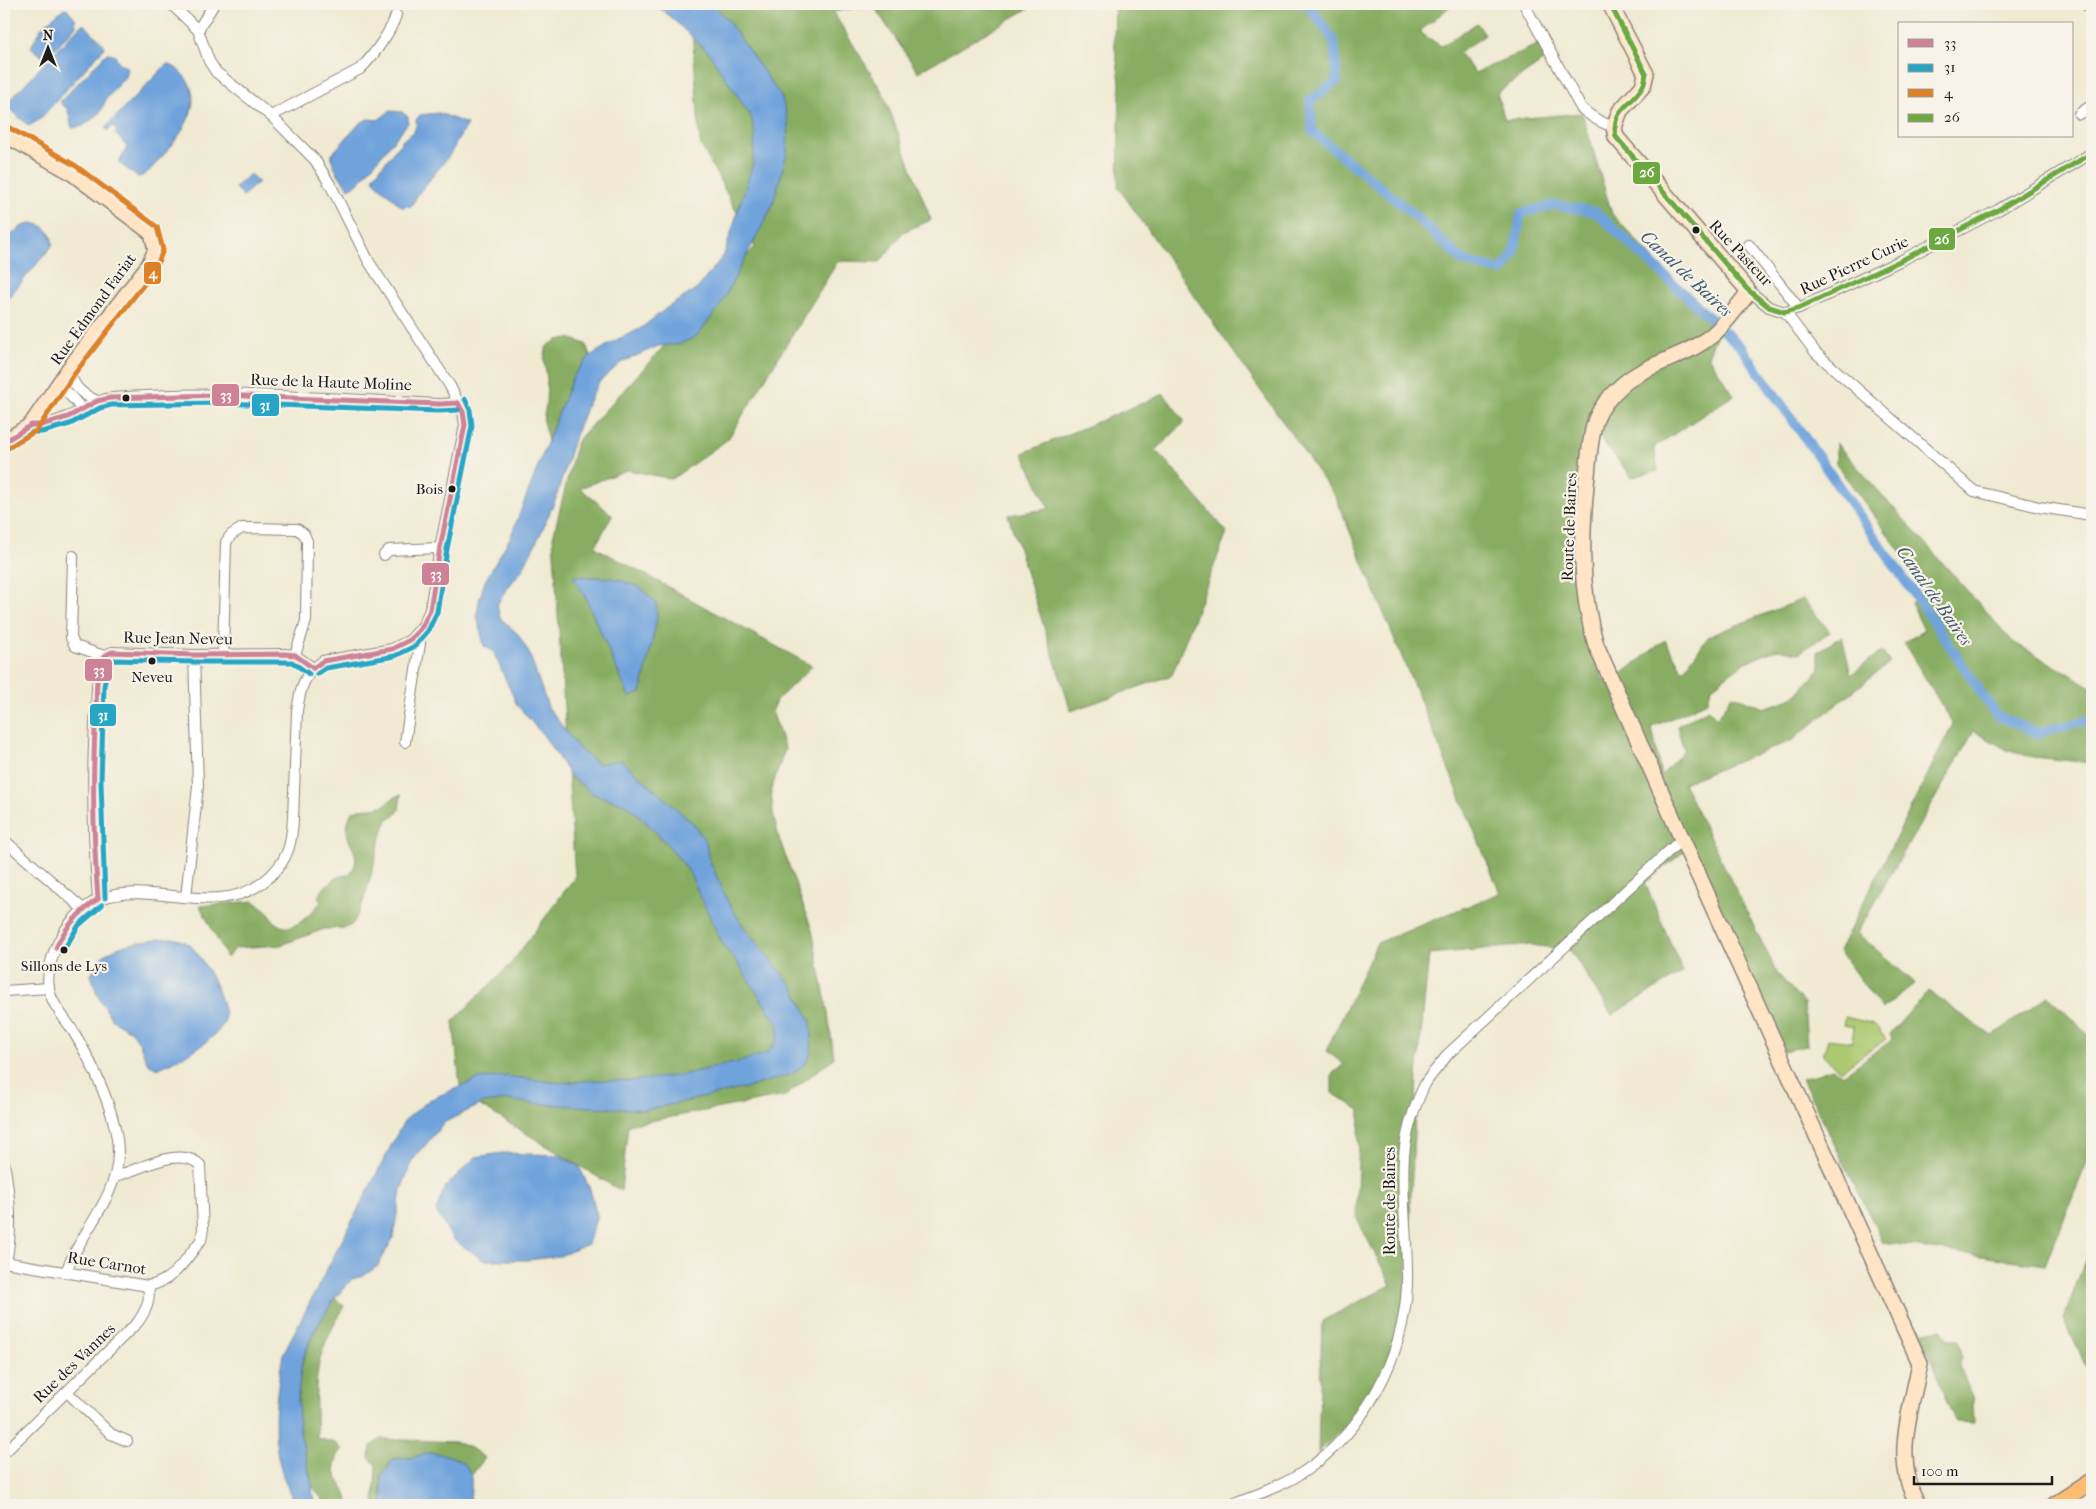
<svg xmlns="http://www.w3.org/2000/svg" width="2096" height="1509" viewBox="0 0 2096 1509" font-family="'IM FELL French Canon',serif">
<rect width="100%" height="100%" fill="#f7f3e8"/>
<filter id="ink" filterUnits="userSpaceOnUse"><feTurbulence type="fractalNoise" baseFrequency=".02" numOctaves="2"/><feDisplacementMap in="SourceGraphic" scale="10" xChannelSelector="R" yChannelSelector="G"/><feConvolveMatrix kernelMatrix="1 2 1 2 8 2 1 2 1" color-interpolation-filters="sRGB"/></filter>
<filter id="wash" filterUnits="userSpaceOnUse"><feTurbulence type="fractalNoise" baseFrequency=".0096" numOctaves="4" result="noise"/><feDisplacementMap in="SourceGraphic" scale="20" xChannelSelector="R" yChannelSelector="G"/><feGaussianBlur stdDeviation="1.12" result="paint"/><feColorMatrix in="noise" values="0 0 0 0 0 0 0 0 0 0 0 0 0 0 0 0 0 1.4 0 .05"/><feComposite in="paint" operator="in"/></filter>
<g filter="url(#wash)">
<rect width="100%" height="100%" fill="#f0ead3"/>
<!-- green -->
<polygon fill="#abc970" stroke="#647246" points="1845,1017 1874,1024 1886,1039 1840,1071 1823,1056 1828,1039 1852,1042 1854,1027 1843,1025"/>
<!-- forest -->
<g fill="#88ad62" stroke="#52643f">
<polygon points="692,4 1036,4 918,72 873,5 833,12 883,93 931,220 903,232 880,262 838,261 728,439 672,479 627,470 580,488 612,515 595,547 812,666 776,701 772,711 785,749 771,790 773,813 779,838 812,930 828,1013 834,1058 785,1096 628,1125 621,1191 461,1094 453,1021 510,965 575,877 553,537 577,441 755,247 700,143 692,29"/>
<polygon points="1115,4 1453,4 1419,32 1441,46 1477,23 1485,35 1459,53 1475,73 1539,44 1547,58 1497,93 1505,120 1582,113 1612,214 1719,330 1708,356 1734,395 1654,447 1658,471 1632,477 1603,442 1589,411 1577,502 1579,601 1603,680 1627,670 1665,640 1683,671 1709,636 1803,599 1830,632 1799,653 1778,649 1744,663 1712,687 1707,702 1652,727 1661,776 1684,750 1677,726 1708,709 1717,719 1732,695 1764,708 1793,698 1820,669 1817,652 1842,636 1851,675 1881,651 1890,662 1791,741 1683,783 1777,973 1804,1003 1807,1046 1783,1051 1688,848 1645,883 1683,972 1612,1015 1570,950 1530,945 1429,954 1417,1076 1405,1311 1375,1397 1318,1453 1322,1321 1391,1285 1356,1217 1360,1110 1332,1093 1332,1074 1344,1064 1326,1051 1377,943 1500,893 1336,498 1118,187 1120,82 1114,41"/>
<polygon points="569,338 586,344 590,356 573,376 548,441 543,421 546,405 547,379 544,359 547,346 558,340"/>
<polygon points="1164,394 1185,422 1156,450 1227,532 1172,675 1071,711 1008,515 1049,509 1023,453"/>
<polygon points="1836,443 2013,642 2092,687 2092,763 2033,757 2009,751 1974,731 1857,933 1915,983 1882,1009 1839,951 1953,724 1904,643 1924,630 1911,603 1926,586 1836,464"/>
<path d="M 401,795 L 399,810 L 395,816 L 388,818 C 373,853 372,892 352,925 L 344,928 L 324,929 L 281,945 L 236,948 L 227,958 L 200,906 L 254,901 C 259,905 266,909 269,914 C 272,917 272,921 276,923 C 292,937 312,912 321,902 L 318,897 C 326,884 334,875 349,875 C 366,854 346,848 347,827 C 347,822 350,816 352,812 C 362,806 374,810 384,805 C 391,801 393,796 401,795 Z"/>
<polygon points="1928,991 1992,1036 2048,996 2092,1038 2092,1150 2045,1265 1883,1242 1802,1079 1832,1069 1843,1075 1892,1040 1890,1034"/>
<polygon points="2092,1241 2092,1380 2064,1318"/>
<path d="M 335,1298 L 344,1306 C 335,1324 323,1344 319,1363 C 314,1387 316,1414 317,1438 L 336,1443 L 342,1449 C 323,1478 347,1478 348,1505 L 326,1505 L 312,1485 L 299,1427 L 298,1395 L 302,1363 L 313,1333 Z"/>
<polygon points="1941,1329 1948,1339 1959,1339 1962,1355 1959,1366 1973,1399 1974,1423 1955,1422 1920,1333"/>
<polygon points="381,1439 455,1442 471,1448 485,1458 471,1476 461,1462 430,1453 410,1458 394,1459 381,1476 383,1505 374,1505 376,1465 369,1458 371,1446"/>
</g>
<!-- water -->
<g fill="#70a3dc" stroke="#46607c">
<path d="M 649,4 L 712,4 L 726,18 L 782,98 L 788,121 L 787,154 L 772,207 L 720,306 L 697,336 L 680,344 L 658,346 L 622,362 L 599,382 L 587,405 L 574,439 L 556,498 L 540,535 L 522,570 L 505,591 L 497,605 L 500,618 L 518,634 L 529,653 L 548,707 L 580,750 L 599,764 L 621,760 L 693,823 L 706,842 L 709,859 L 728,902 L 745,929 L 794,988 L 810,1019 L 812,1034 L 811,1053 L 805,1064 L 792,1074 L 750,1087 L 647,1110 L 536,1104 L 506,1100 L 484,1103 L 445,1122 L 412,1161 L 401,1190 L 393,1238 L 378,1266 L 363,1276 L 352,1279 L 335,1298 L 313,1333 L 302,1362 L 298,1395 L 299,1427 L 312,1485 L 314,1505 L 295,1505 C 289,1491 282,1476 279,1461 C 271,1426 277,1389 283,1354 L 404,1121 L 429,1100 L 478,1079 L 506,1076 L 560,1083 L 594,1080 L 632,1081 L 681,1075 L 746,1060 L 767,1053 L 777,1041 L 779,1026 L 740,967 L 722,943 L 688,870 L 669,846 L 643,819 L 625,804 L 593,794 L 571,777 L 544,736 L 517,705 L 493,651 L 484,646 L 477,615 L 479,601 L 485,581 L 511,536 L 573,376 L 590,356 L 618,339 L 640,329 L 668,307 L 697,289 L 724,255 L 753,163 L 755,134 L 751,116 L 708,52 L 664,11 Z"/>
<polygon points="63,9 67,9 75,18 76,26 45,59 31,47 41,28"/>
<polygon points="81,25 85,25 104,45 104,48 39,120 29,126 6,106 7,103"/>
<polygon points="107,53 114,54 119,63 126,66 127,70 125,77 107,98 99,114 83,126 72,128 68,110 60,102"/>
<path d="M 167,64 C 173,65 179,70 183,75 C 209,102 178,139 159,160 C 153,166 147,176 138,177 L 119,163 L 127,147 L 115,133 L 117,130 L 113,126 L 108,131 L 105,128 Z"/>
<path d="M 390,111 L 402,112 L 408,117 L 408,123 L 360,181 L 353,187 L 349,188 C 342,180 330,165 332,154 L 359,124 L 368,119 L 378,120 Z"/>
<polygon points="439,113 467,124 449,156 418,194 413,203 411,206 402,207 373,180 374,176 404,139 414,132 417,123 416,120 420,115"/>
<polygon points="250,174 258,182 243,196 235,188"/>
<path d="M 31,223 C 44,224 54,233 52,246 L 4,303 L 4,236 L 8,237 L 21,227 Z"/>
<polygon points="573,576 613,578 640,587 656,603 657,619 641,693 629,697 586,599"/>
<path d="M 172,938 C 177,939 185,941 190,945 C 202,956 232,1008 223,1024 C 212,1044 177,1060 157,1069 L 147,1062 L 139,1042 L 131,1031 L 112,1020 L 97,994 L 91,975 C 94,969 97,962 101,958 C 116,943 152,939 172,938 Z"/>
<polygon points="502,1153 559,1155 579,1166 590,1189 597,1215 588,1244 560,1256 528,1260 483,1260 453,1239 436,1211 445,1187 476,1157"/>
<path d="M 430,1453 C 446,1454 467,1458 471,1477 C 472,1486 470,1497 470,1505 L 383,1505 L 381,1476 L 394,1459 L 410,1458 Z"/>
</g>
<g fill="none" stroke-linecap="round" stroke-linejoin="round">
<!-- canal -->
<polyline stroke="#70a3dc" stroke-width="10" points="1303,4 1309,6 1334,41 1337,81 1310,101 1312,131 1413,214 1463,261 1502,271 1514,253 1521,213 1555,205 1596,212 1742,348 1927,612 1996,715 2037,733 2092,719"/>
</g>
</g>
<g filter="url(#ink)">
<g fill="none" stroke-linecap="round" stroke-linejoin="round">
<!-- street casing -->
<g stroke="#868378" stroke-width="12">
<g id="street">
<path d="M 1524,4 L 1581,108 C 1591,117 1601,123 1614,127"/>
<polyline points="2085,4 2092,9"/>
<polyline points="198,30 214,4"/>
<polyline points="2079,114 2092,105"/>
<path d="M 271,116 L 360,69 C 372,58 392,30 396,15"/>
<polyline points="1749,245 1799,308"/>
<polyline points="1747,289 1769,307 1785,312 1816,353 1974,491 2039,507 2092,515"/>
<polyline points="1785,312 1799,308 1904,259 1998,210 2092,153"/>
<path d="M 69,369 C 74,388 80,393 97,401"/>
<polyline points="60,384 82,409"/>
<path d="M 31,425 C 43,425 56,422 67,417 C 83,411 95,399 113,398 C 221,389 331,399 439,404 L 458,403"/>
<polyline points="384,555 389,550 440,548"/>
<polyline points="73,556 71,638 75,646 104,656"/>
<polyline points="223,654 226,542 231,535 242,528 297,529 304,534 307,541 306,621 295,655"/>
<polyline points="405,742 420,643 417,634"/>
<polyline points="4,840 83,909"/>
<polyline points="186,897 198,786 194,655"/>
<path d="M 98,899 C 93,836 91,774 96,711 C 97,696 96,676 101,661 C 103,656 107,654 112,652 L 194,655 L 285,654 L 295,655 L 313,668"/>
<polyline points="4,991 49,988"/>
<path d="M 4,1163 C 10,1197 13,1229 6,1262"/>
<path d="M 4,1262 L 148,1286 C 174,1281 185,1260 201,1240 L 203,1229 L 200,1165 C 180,1145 139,1170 116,1176"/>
<path d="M 66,1272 C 80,1232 118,1198 118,1153 C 118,1116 92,1062 73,1031 C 65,1018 51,1004 49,988 C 46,974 52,955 58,943 C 66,926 82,906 100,899 C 153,880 214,918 262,883 C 274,874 283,864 288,850 C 294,832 293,811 294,792 C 295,765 296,738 297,711 C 300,690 303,674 323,661 L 392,649 L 410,640 L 422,627 L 430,610 L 440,548 L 465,425 L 463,412 L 450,386 L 369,262 L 331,186 L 315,160 L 271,116 L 216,72 L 209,61 L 198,30 L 171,4"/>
<polyline points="67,1392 111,1434 127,1441"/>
<path d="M 4,1453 L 138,1322 C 146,1310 151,1301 148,1286"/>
<path d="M 1230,1505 C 1255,1495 1283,1486 1305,1471 C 1365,1430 1404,1357 1407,1285 C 1408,1242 1401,1199 1404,1156 C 1406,1131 1414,1107 1425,1084 C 1431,1074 1441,1064 1448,1054 L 1682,839"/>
</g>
</g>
<!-- secondary casing -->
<g stroke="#868378" stroke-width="18">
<g id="secondary">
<path d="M 1610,4 L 1646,74 L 1643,86 L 1620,111 L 1614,127 L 1616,137 L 1747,289 L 1746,296 C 1735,309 1724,326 1711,336 C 1684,358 1646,363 1621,386 C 1611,395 1601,406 1596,419 C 1590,436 1589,457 1587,475 C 1581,533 1579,589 1596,645 L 1682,839 L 1920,1363 C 1911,1411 1892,1459 1918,1505"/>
<polyline points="4,134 71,172 152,233 156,250 149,265 69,369 31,425 4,442"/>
</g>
</g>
<!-- primary casing -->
<g stroke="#868378" stroke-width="19">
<polyline id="primary" points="2055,1505 2092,1481"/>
</g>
<!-- street -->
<use href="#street" stroke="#fff" stroke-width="10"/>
<!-- secondary -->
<use href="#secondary" stroke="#ffe4c6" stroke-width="15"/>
<!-- primary -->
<use href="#primary" stroke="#febc70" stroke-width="16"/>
<!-- bus-1 casing -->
<g stroke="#f7f3e8" stroke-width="9">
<g id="bus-1">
<polyline points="4,442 31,425 41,425 68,417 97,401 110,398 219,395 439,404 458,403"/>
<polyline points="313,668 323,661 392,649 410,640 422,627 430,610 440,548 465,425 463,412 458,403"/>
<path d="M 98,899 C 93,836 92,774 96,711 C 97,695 95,677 101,662 C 103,656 107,654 112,652 L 194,655 L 285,654 L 295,655 L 313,668"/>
<path d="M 56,948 C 65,927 79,912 98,899"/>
</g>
</g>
<!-- bus-2 casing -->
<g stroke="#f7f3e8" stroke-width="9">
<g id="bus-2">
<polyline points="8,448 33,432 42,432 70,424 100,408 111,405 219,403 439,411 458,410"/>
<polyline points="317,674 326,668 395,656 415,646 428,631 437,612 447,549 472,426 470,410 465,399"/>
<polyline points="105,898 101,782 104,686 109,662 113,660 194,662 292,662 309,674"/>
<polyline points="63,951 79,925 102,905"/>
</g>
</g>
<!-- bus-3 casing -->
<g stroke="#f7f3e8" stroke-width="9">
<polyline id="bus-3" points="8,127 76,166 157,227 163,250 155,270 75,373 37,430 8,448"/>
</g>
<!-- bus-4 casing -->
<g stroke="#f7f3e8" stroke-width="9">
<g id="bus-4">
<path d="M 1610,4 L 1646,74 C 1645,78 1645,83 1643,86 C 1632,106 1610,109 1616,137 L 1747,289 L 1769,307 L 1785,312"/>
<polyline points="1785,312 1799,308 1904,259 1998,210 2092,153"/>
</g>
</g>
<!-- bus-1 -->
<use href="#bus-1" stroke="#ce8296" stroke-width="5"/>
<!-- bus-2 -->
<use href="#bus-2" stroke="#26a5c5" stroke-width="5"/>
<!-- bus-3 -->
<use href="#bus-3" stroke="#dd8127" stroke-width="5"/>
<!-- bus-4 -->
<use href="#bus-4" stroke="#6ca83f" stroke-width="5"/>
</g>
</g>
<!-- markers -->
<g fill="#1c1c1c" stroke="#f7f3e8" stroke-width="2">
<circle cx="1696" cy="230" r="4.5"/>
<circle cx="126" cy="398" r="4.5"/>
<circle cx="452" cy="489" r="4.5"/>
<circle cx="152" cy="661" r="4.5"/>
<circle cx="64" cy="950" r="4.5"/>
</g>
<g text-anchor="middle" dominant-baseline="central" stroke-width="4.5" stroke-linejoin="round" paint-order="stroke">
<!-- bus labels -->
<g font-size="15" fill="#1c1c1c" stroke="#f7f3e8">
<text x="443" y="489" text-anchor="end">Bois</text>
<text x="152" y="677">Neveu</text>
<text x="64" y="966">Sillons de Lys</text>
</g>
<!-- street labels -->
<g font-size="16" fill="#1c1c1c" stroke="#f7f3e8">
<text transform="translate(1741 253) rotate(47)">Rue Pasteur</text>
<text transform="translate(1854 265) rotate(-25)">Rue Pierre Curie</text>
<text transform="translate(93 309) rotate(-54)">Rue Edmond Fariat</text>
<text transform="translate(331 382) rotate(2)">Rue de la Haute Moline</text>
<text transform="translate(1569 527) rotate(-88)">Route de Baires</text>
<text transform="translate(178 638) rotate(1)">Rue Jean Neveu</text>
<text transform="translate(1389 1201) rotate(-90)">Route de Baires</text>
<text transform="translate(107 1263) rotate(9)">Rue Carnot</text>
<text transform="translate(74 1363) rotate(-44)">Rue des Vannes</text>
</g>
<!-- water labels -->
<g font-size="18" font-style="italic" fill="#425972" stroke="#f7f3e8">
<text transform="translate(1686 274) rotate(43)">Canal de Baires</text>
<text transform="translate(1934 596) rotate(55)">Canal de Baires</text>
</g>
</g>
<g stroke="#f7f3e8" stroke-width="2">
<rect x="1632" y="161" width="29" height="24" rx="5" fill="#6ca83f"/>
<rect x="1928" y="227" width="28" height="24" rx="5" fill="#6ca83f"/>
<rect x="143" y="261" width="19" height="24" rx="5" fill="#dd8127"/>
<rect x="211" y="383" width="29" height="24" rx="5" fill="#ce8296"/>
<rect x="251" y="393" width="29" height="24" rx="5" fill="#26a5c5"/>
<rect x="421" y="562" width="29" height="24" rx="5" fill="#ce8296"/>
<rect x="84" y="658" width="29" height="24" rx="5" fill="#ce8296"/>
<rect x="89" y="703" width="28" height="24" rx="5" fill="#26a5c5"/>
</g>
<g font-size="14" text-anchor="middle" font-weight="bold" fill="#fff">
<text x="1647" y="177">26</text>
<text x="1942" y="244">26</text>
<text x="153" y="278">4</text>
<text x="226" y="400">33</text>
<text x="265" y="410">31</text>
<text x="436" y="579">33</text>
<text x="99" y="675">33</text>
<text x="103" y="720">31</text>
</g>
<!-- margin -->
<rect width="2096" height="1509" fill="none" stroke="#f7f3e8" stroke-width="20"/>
<!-- legend -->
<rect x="1898" y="22" width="175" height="115" fill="#f7f3e8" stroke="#9f9d96"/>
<rect x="1908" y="39" width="25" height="8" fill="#ce8296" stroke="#9f9d96"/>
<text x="1944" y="48" font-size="15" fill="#1c1c1c">33</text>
<rect x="1908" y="64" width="25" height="8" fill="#26a5c5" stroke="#9f9d96"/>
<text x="1944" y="72" font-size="15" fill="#1c1c1c">31</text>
<rect x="1908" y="89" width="25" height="8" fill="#dd8127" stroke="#9f9d96"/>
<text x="1944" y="98" font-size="15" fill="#1c1c1c">4</text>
<rect x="1908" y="114" width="25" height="8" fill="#6ca83f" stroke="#9f9d96"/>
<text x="1944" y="122" font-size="15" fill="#1c1c1c">26</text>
<!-- north arrow -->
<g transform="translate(48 48)" stroke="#f7f3e8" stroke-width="4" paint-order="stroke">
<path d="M0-4L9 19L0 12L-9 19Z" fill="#1c1c1c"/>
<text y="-8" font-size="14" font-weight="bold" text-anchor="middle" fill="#1c1c1c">N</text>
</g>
<!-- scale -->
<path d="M1914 1476v8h138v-8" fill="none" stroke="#1c1c1c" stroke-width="2.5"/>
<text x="1921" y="1476" font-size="15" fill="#1c1c1c" stroke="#f7f3e8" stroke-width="4" paint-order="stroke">100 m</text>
</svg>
